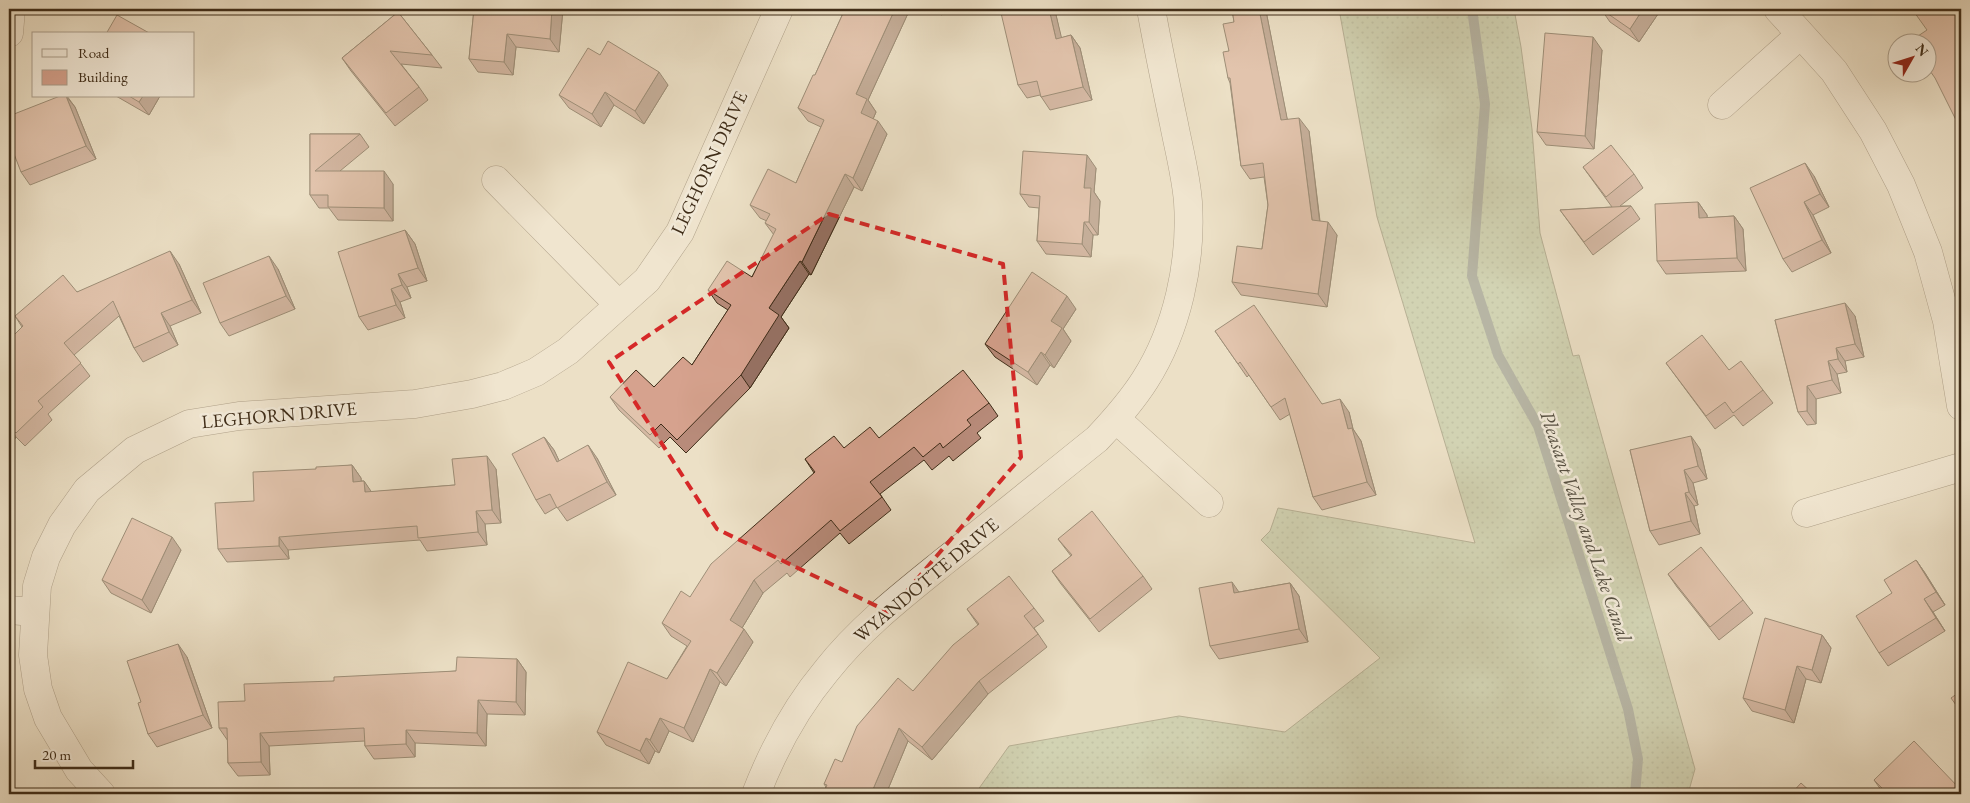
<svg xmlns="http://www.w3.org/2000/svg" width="1970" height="803" viewBox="0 0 1970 803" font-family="'EB Garamond',serif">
<defs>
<pattern id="grass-dots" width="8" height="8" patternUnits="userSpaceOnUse" patternTransform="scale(1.25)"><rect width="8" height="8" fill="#b1c39b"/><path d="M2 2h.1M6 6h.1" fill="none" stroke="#919f7e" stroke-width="1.8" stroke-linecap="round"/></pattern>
</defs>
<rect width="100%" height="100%" fill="#ece0c6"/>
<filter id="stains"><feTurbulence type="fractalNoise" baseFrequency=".004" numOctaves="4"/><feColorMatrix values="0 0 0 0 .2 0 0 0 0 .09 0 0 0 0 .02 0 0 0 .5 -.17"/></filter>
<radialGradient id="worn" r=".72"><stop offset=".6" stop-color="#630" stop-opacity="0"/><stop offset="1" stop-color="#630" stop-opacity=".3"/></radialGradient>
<!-- grass -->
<polygon fill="url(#grass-dots)" stroke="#78785a" points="1339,9 1514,9 1521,47 1532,129 1540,233 1573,356 1579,355 1695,769 1688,794 975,794 1009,746 1179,716 1285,732 1380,658 1261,540 1270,531 1278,508 1475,543 1377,217"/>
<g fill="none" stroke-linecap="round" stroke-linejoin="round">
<!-- stream -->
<polyline stroke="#76827b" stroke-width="10" points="1472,9 1485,104 1472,276 1498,355 1538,426 1628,709 1638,759 1635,794"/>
<!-- minor casing -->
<g stroke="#6a5a44" stroke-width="29">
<g id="minor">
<polyline points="1778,9 1834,71 1873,131 1901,185 1928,252 1947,321 1961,406"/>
<polyline points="9,33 11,9"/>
<polyline points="1722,105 1800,35"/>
<polyline points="496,180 619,305"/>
<polyline points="1116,419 1209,503"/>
<polyline points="1806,513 1961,467"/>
<polyline points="9,610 35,612"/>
<polyline points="101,794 79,770 48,718 38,689 33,655 37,586 46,557 62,525 87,490 135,450 189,424 239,416 415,404 472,394 503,386 536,372 568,351 647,280 680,232 779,9"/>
<path d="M 756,794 C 773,750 796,707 827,670 C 861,627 904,594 946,560 C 997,520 1047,479 1097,439 C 1114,421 1131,402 1145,380 C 1177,330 1192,262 1188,202 C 1186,176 1179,150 1174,124 C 1166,86 1158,47 1151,9"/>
</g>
</g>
<!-- minor -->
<use href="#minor" stroke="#f3ebda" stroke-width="28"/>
</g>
<!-- wall -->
<g fill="#b88b7a" stroke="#3f2d19">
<polygon points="474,9 563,9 559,52 516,47 513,75 478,72 469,59"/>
<polygon points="845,9 910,9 868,100 876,112 873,119 887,134 862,191 854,187 811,275 809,274 781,317 789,328 750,388 686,453 670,437 659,448 619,410 610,397 654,387 692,365 728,310 717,303 708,290 752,277 774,235 765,223 767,221 760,218 750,205 796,183 821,127 808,121 798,108 815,75"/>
<polygon points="928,9 945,9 942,15"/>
<polygon points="1019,9 1052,9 1056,15 1061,38 1071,35 1080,48 1092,100 1050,110 1040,95 1027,98 1018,85"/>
<polygon points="1232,9 1278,9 1266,11 1287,119 1309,131 1320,221 1337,235 1327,307 1241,295 1232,282 1262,249 1268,205 1264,177 1250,179 1241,166 1230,83 1228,78 1229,51 1234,22"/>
<polygon points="1601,9 1660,11 1639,42 1610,22"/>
<polygon points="398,12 432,55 442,68 401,64 419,87 428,100 395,126 351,71 342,58"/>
<polygon points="1602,50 1594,149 1546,145 1537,132"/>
<polygon points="600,55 668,85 644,124 614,105 601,127 569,108 559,95"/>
<polygon points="60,96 67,96 75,107 96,159 30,185 21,172"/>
<polygon points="116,96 160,96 149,115"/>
<polygon points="310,134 360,134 369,147 340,171 393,184 393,221 338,220 329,208 319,208 310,195"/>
<polygon points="1583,167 1634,174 1643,188 1620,206 1631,206 1640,219 1593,255 1560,210 1612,207"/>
<polygon points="1096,168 1094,192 1100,201 1098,235 1093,235 1091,257 1046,254 1037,241 1039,208 1029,207 1020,194"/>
<polygon points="1814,176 1829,207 1813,215 1831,253 1792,272 1783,259"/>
<polygon points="1698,202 1707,215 1707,218 1734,216 1743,229 1746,271 1666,274 1657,261"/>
<polygon points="405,230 415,244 427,281 407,287 411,298 400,302 405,318 368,330 359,317"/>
<polygon points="179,264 201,313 170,326 178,345 143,362 134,348 119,316 74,355 90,376 48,414 52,420 25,446 16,437 9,447 9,340 22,327 15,316 77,292"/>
<polygon points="278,269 295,309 229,336 220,323"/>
<polygon points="1076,309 1063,329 1071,341 1054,368 1050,365 1037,385 995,357 985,344"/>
<polygon points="1855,316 1864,357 1845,361 1847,372 1837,374 1841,393 1816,399 1816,424 1807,425 1798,412 1775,320"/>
<polygon points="1215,331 1322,404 1349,412 1353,429 1361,441 1376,495 1322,510 1313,497 1290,414 1280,420 1249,375 1247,377"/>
<polygon points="1666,363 1729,370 1763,390 1773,403 1743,426 1734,415 1715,429"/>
<polygon points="989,403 998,416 977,433 981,438 953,461 949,456 932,470 924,460 880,494 891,510 849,544 840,533 790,577 787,573 763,593 742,628 753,642 726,686 720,682 693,742 669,731 659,753 655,751 649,764 606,745 597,732 667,679 687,646 671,636 662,623 690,597 814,473 805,459 879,438"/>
<polygon points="544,437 554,450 559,461 597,458 616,495 567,521 557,507 545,514 536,500"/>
<polygon points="1700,449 1707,479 1693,483 1698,505 1694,506 1700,534 1659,545 1650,531 1630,450"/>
<polygon points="352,465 361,478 361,481 364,481 371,492 455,485 496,469 501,523 485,524 487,545 427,551 420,540 288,550 289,559 227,562 218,549 254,501 316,469"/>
<polygon points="1058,539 1143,576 1152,589 1099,632 1061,584 1052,571 1071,556"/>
<polygon points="181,550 151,613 111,593 102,580"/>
<polygon points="1916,560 1925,573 1945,605 1933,612 1945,631 1888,666 1879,653 1892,593"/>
<polygon points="1668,574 1743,600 1753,613 1719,640 1677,587"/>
<polygon points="1290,583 1299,596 1308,642 1219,659 1210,646 1239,592"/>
<polygon points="1034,608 1044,621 1034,628 1047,647 988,694 932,760 908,741 886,794 823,794 826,787 824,784 842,762 913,691 978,625 967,609"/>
<polygon points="1822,635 1831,648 1821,683 1806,679 1794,723 1752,711 1743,698"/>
<polygon points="187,657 212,728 157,747 148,734 141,702"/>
<polygon points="517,659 526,672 525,715 487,714 486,746 415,743 415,757 374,759 365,746 365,741 269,746 270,775 238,776 228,763 228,741 219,728 245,701 334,681 456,671"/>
<polygon points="1874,780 1961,790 1884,794"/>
</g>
<!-- shaded-wall -->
<g fill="#967163" stroke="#3f2d19">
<polygon points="552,9 563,9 559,52 550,39"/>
<polygon points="895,9 910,9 868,100 876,112 870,126 861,113 856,94"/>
<polygon points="938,9 945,9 942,15"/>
<polygon points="1049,9 1052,9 1056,15 1065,52 1056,39"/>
<polygon points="1259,9 1265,9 1266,11 1290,133 1281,120"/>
<polygon points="1643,9 1658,9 1660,11 1639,42 1630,29"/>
<polygon points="507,34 516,47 513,75 504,62"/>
<polygon points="1071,35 1080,48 1092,100 1083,87"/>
<polygon points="1593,37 1602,50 1594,149 1585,136"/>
<polygon points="659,72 668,85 644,124 635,111"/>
<polygon points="605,92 614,105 601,127 592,114"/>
<polygon points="66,96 75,107 96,159 86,146"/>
<polygon points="143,96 160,96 149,115 139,102"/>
<polygon points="1299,118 1309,131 1321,233 1312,220"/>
<polygon points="878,121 887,134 862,191 853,178"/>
<polygon points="1087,155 1096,168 1094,192 1100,201 1098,235 1089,222 1084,188"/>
<polygon points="1805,163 1814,176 1829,207 1820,194"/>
<polygon points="384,171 393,184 393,221 384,208"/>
<polygon points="845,174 854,187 811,275 802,262"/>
<polygon points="1698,202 1707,215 1708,231 1699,218"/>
<polygon points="1804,202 1813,215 1831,253 1822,240"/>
<polygon points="1734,216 1743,229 1746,271 1737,258"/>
<polygon points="1084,222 1093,235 1091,257 1082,244"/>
<polygon points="1328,222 1337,235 1327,307 1318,294"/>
<polygon points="405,230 415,244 427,281 418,268"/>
<polygon points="170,251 179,264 201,313 192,300"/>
<polygon points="269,256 278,269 295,309 286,296"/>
<polygon points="800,261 809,274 781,317 789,328 750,388 741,375 769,308"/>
<polygon points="398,274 407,287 411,298 402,285"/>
<polygon points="391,289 400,302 405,318 396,305"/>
<polygon points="1067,296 1076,309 1063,329 1071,341 1054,368 1045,355 1051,321"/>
<polygon points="1845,303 1855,316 1864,357 1855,344"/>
<polygon points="161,313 170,326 178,345 169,332"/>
<polygon points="1836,348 1845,361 1847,372 1838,359"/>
<polygon points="1041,352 1050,365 1037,385 1028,372"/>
<polygon points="1828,361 1837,374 1841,393 1832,380"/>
<polygon points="1807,386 1816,399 1816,424 1807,411"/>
<polygon points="1340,399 1349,412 1353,429 1361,441 1376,495 1367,482 1348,429"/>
<polygon points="9,426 16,437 9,447"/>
<polygon points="1691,436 1700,449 1707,479 1698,466"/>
<polygon points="544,437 554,450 566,475 557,462"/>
<polygon points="588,445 597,458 616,495 607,482"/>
<polygon points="487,456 496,469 501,523 492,510"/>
<polygon points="352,465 361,478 362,495 353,482"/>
<polygon points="1684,470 1693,483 1698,505 1689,492"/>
<polygon points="364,481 373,494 365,492"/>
<polygon points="1685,493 1694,506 1700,534 1691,521"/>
<polygon points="476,511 485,524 487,545 478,532"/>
<polygon points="172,537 181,550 151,613 142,600"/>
<polygon points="279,537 288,550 289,559 279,546"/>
<polygon points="1916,560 1925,573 1945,605 1936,592"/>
<polygon points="754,580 763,593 739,633 730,620"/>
<polygon points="1232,582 1241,595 1234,593"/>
<polygon points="1290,583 1299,596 1308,642 1299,629"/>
<polygon points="1924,599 1933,612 1945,631 1936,618"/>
<polygon points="744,629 753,642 726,686 717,673"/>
<polygon points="1822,635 1831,648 1821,683 1812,670"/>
<polygon points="178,644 187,657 212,728 203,715"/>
<polygon points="517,659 526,672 525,715 516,702"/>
<polygon points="1797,666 1806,679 1794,723 1785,710"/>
<polygon points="710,669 720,682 693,742 684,728"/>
<polygon points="979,681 988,694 932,760 922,747"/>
<polygon points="478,700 487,714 486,746 477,733"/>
<polygon points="660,718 669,731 659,753 650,740"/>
<polygon points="899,728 908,741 886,794 871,794"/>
<polygon points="406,730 415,743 415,757 406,744"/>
<polygon points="260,733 269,746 270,775 261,762"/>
<polygon points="646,738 655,751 649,764 640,751"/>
</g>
<!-- building -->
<g fill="#d6a28e" stroke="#3f2d19">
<polygon points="474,9 552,9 550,39 507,34 504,62 469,59"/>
<polygon points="845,9 895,9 856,94 867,99 861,113 878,121 853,178 845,174 802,262 800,261 769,308 779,315 741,375 677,440 661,424 650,435 610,397 636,370 654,387 683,357 692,365 731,305 708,290 727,261 752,277 776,229 765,223 770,214 750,205 768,169 796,183 824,120 798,108 813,75 815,75"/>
<polygon points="1019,9 1049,9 1056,39 1071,35 1083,87 1041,97 1037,81 1018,85 1001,13"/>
<polygon points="1232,9 1259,9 1281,120 1299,118 1312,220 1328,222 1318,294 1232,282 1237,246 1262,249 1268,205 1263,163 1241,166 1230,78 1228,78 1223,52 1229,51 1223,24 1234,22"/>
<polygon points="1601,9 1643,9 1630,29"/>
<polygon points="1912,9 1961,9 1961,127 1960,128 1935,78 1928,68 1928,42 1909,42 1927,30"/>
<polygon points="398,12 432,55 390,51 419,87 386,113 342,58"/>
<polygon points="117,15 151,34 106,34"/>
<polygon points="1545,33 1593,37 1585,136 1537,132"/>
<polygon points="608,41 659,72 635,111 605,92 592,114 559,95 588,48 600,55"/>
<polygon points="60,96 66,96 86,146 21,172 9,141 9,116"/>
<polygon points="129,96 143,96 139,102"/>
<polygon points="310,134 360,134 315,171 384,171 384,208 328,207 328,195 310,195"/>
<polygon points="1611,145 1634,174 1606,197 1583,167"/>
<polygon points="1023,151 1087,155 1084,188 1091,188 1089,222 1084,222 1082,244 1037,241 1040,196 1020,194"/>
<polygon points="1805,163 1820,194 1804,202 1822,240 1783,259 1750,188"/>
<polygon points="1698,202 1699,218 1734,216 1737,258 1657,261 1655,204"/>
<polygon points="1631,206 1584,242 1560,210"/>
<polygon points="405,230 418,268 398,274 402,285 391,289 396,305 359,317 338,252"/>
<polygon points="170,251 192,300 161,313 169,332 134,348 113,301 64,343 81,363 38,401 43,407 16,433 9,426 9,340 23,326 15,316 63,275 77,292"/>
<polygon points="269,256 286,296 220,323 203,283"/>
<polygon points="1032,272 1067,296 1051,321 1062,328 1045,355 1041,352 1028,372 985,344"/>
<polygon points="1845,303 1855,344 1836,348 1838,359 1828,361 1832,380 1807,386 1807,411 1798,412 1775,320"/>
<polygon points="1254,305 1322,404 1340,399 1348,429 1352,428 1367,482 1313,497 1285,398 1271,407 1240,362 1238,364 1215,331"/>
<polygon points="1702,335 1729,370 1741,361 1763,390 1733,413 1725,402 1706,416 1666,363"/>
<polygon points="963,370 989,403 967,420 971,425 943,448 940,443 923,457 914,447 870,482 882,497 840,531 831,520 781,564 778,560 754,580 730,620 744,629 717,673 710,669 684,728 660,718 650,740 646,738 640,751 597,732 628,662 667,679 691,641 662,623 681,591 690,597 711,564 815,472 805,459 834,436 844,448 870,427 879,438"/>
<polygon points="1691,436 1698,466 1684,470 1689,492 1685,493 1691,521 1650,531 1630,450"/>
<polygon points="544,437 557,462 588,445 607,482 557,508 550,494 536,500 512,454"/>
<polygon points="487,456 492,510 476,511 478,532 418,538 417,526 279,537 279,546 218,549 215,503 254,501 253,472 316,469 316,467 352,465 353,482 364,481 365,492 455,485 452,459"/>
<polygon points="1092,511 1143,576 1090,619 1052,571 1072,555 1058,539"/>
<polygon points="132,518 172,537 142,600 102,580"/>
<polygon points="1701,547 1743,600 1710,627 1668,574"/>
<polygon points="1916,560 1936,592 1924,599 1936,618 1879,653 1856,616 1892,593 1884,580"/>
<polygon points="1009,576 1034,608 1024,616 1038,634 979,681 922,747 899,728 871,794 823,794 827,785 824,784 835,759 842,762 857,726 898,678 913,691 953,645 979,624 967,609"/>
<polygon points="1232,582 1234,593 1290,583 1299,629 1210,646 1199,588"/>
<polygon points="1765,618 1822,635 1812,670 1797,666 1785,710 1743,698"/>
<polygon points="178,644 203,715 148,734 138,703 141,702 127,661"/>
<polygon points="457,657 517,659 516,702 478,700 477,733 406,730 406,744 365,746 364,728 260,733 261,762 228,763 227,728 219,728 218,702 245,701 244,684 334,681 334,677 456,671"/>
<polygon points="1961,691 1961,712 1951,698"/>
<polygon points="1914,741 1961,790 1961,794 1884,794 1886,792 1874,780"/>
<polygon points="1801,783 1813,794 1791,794"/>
</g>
<!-- marked area -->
<path d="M0 0H1970V803H0ZM 829,214 L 1003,264 L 1021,457 L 889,612 L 717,529 L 609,362 Z" fill="#ece0c6" fill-opacity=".55" fill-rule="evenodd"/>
<path fill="none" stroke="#d62828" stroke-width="4" stroke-dasharray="10 6" stroke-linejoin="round" d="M 829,214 L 1003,264 L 1021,457 L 889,612 L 717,529 L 609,362 Z"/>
<g text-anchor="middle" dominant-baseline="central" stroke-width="5" stroke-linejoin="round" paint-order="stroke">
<!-- street labels -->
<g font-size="19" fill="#3f2d19" stroke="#f3ebda">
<text transform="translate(709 163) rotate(-65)">LEGHORN DRIVE</text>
<text transform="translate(279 415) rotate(-5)">LEGHORN DRIVE</text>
<text transform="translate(926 580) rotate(-40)">WYANDOTTE DRIVE</text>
</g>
<!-- water labels -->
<g font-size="20" font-style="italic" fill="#565042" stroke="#f3ebda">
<text transform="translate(1586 526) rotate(71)">Pleasant Valley and Lake Canal</text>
</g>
</g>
<!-- margin -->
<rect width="1970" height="803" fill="none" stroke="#ece0c6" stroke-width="30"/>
<rect x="10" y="10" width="1950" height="783" fill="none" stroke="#3f2d19" stroke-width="2.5"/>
<rect x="15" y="15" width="1940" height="773" fill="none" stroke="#3f2d19"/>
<!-- legend -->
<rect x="32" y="32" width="162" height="65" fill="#f3ebda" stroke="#ab9f8d"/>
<rect x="42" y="49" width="25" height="8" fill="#f3ebda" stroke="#ab9f8d"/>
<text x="78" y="58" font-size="15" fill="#3f2d19">Road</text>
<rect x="42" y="70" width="25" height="15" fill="#d6a28e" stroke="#ab9f8d"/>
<text x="78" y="82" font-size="15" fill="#3f2d19">Building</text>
<!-- north arrow -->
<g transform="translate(1912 58) rotate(51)"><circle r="24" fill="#f3ebda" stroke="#ab9f8d"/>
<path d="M0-4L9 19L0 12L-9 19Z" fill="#8f2418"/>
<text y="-8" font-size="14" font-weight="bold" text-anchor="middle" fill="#3f2d19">N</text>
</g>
<!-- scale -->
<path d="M35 760v8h98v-8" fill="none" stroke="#3f2d19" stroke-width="2.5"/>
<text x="42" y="760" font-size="15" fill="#3f2d19" stroke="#f3ebda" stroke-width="4" paint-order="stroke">20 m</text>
<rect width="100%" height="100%" filter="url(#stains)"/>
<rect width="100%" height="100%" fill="url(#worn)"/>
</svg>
